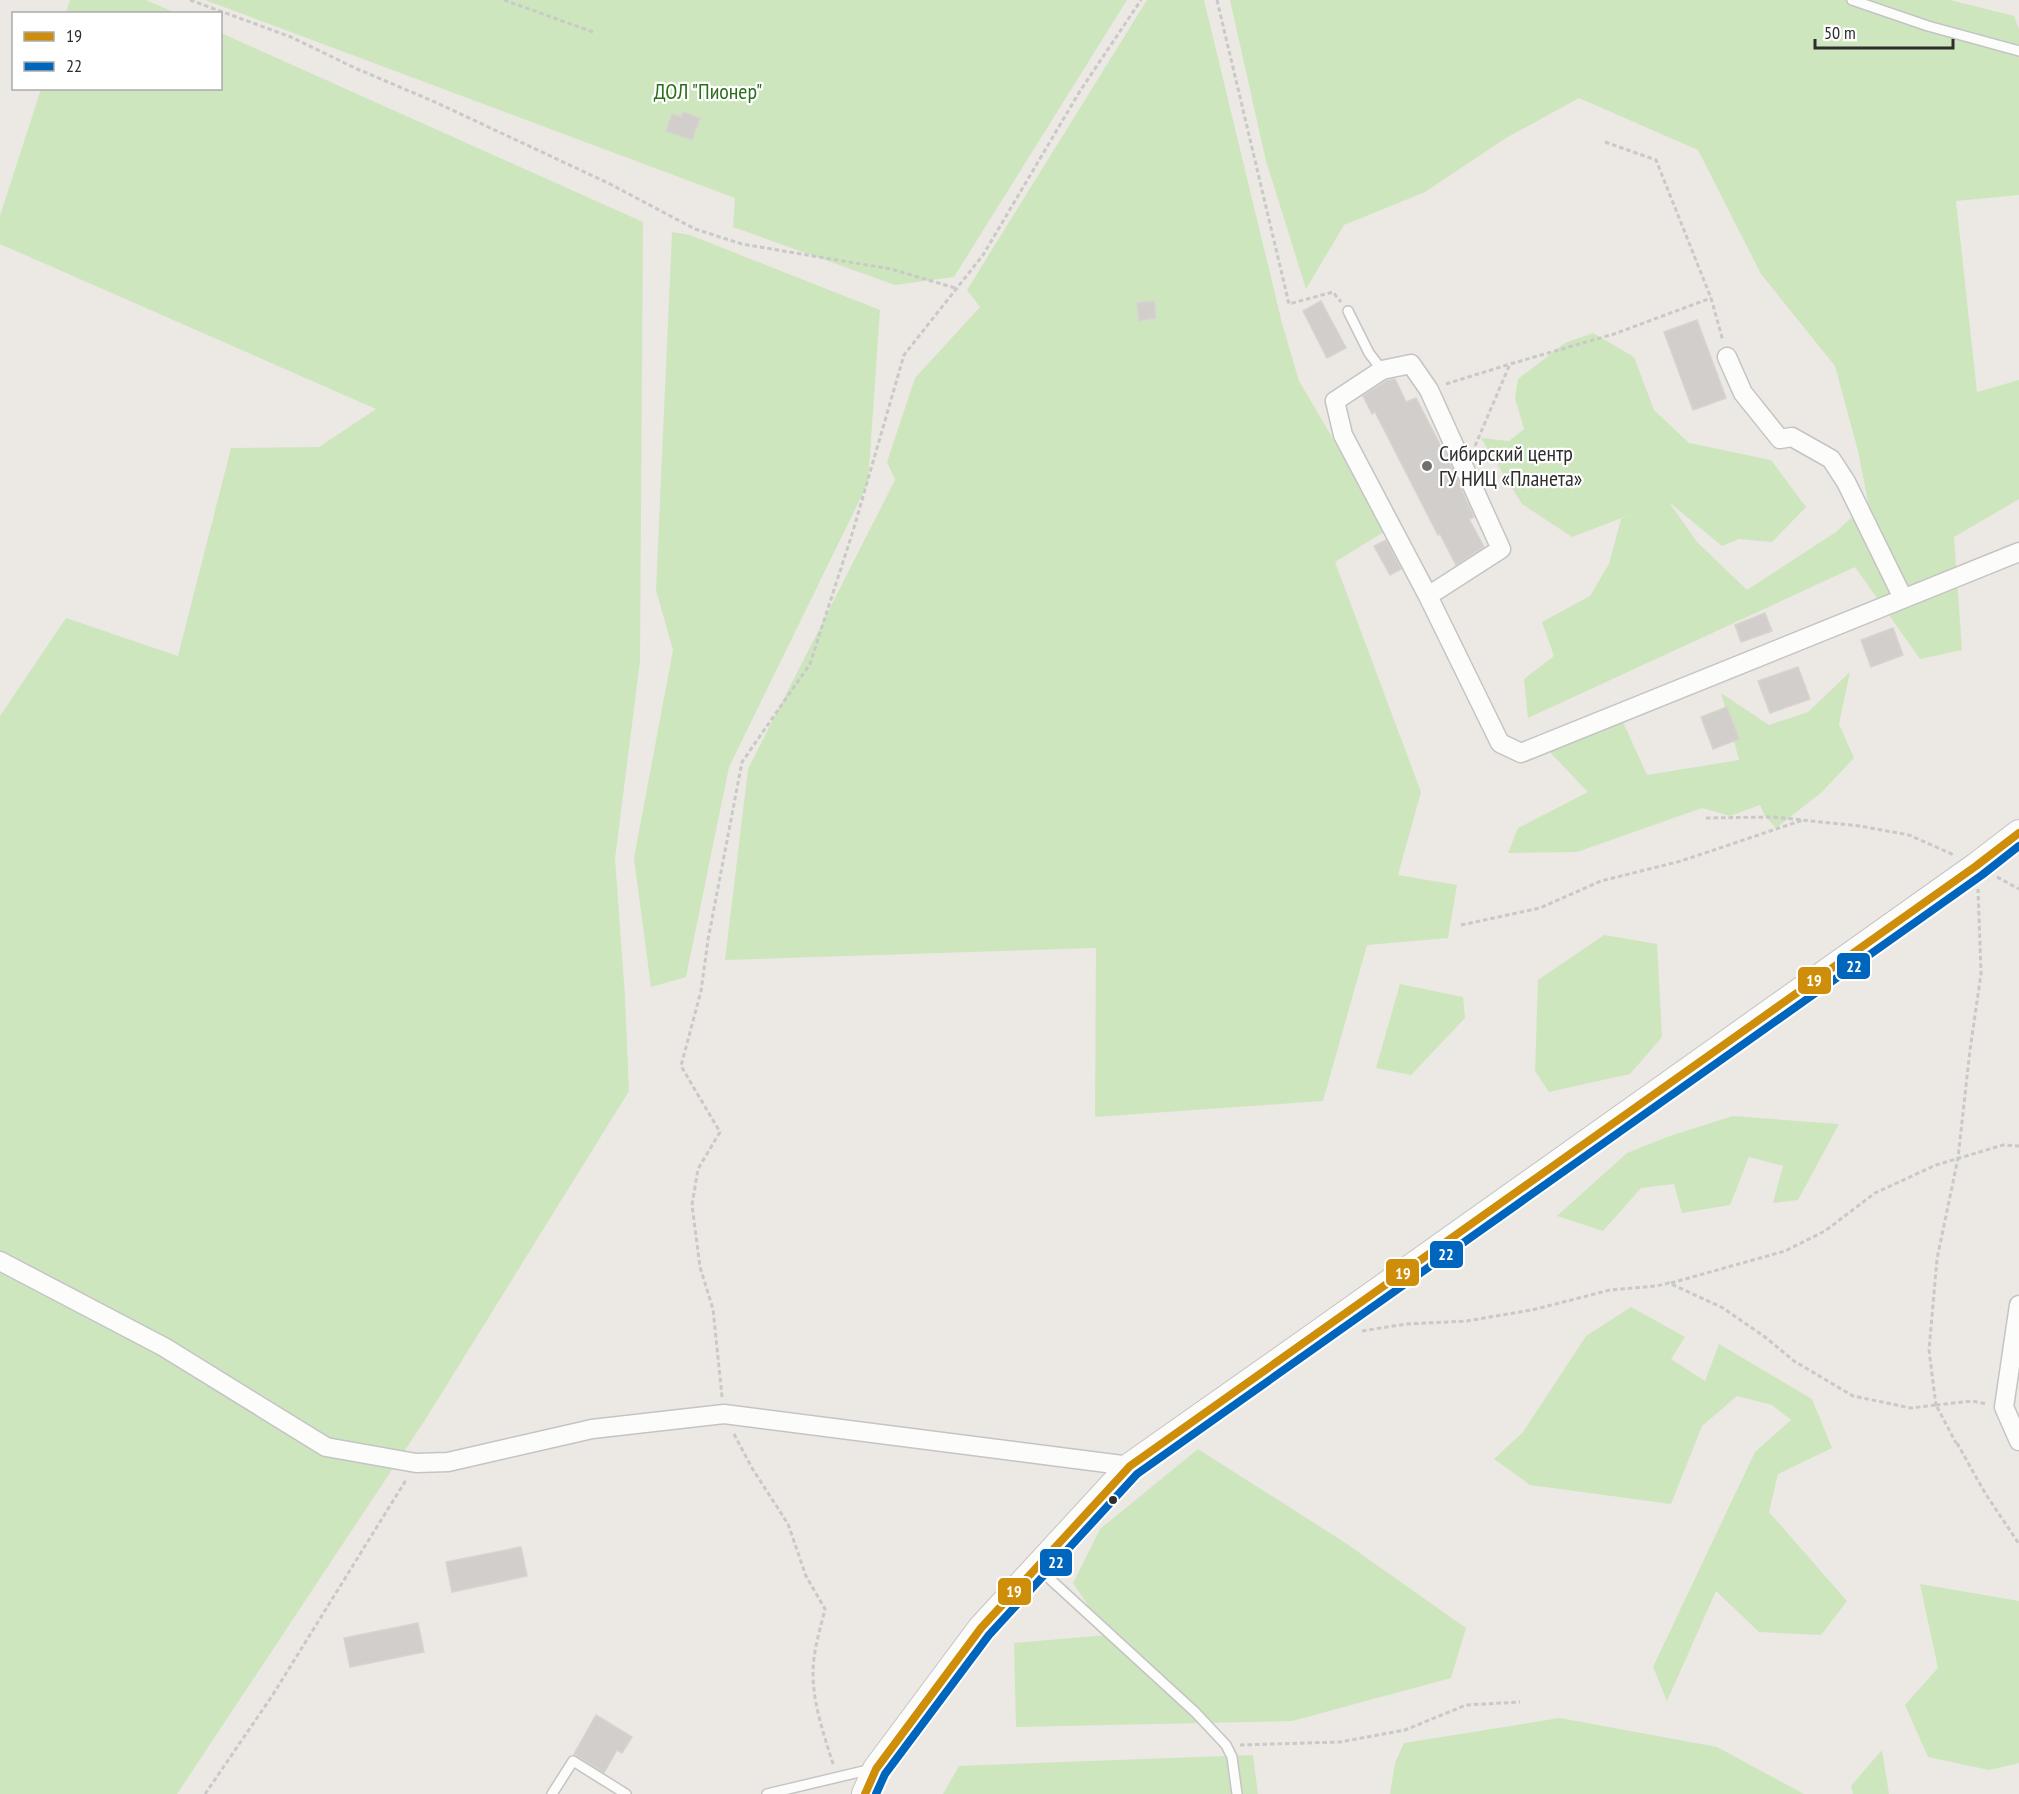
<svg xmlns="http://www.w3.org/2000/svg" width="2019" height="1794" viewBox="0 0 2019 1794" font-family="'PT Sans Narrow',sans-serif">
<rect width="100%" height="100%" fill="#ece8e4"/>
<!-- green -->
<g fill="#cee6be">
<polygon points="70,0 146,0 176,13 66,13"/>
<polygon points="205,0 1127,0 954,277 895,285 733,227 735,198"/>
<polygon points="1147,0 1204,0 1282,323 1299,381 1387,530 1335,562 1421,792 1398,875 1457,885 1448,938 1367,945 1323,1101 1095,1117 1096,948 725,960 748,769 895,480 887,462 915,378 980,307 967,290"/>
<polygon points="1230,0 1950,0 2014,16 2019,29 2019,195 1956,201 1977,392 2019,380 2019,499 1954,537 1962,650 1920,659 1855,567 1528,718 1524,679 1554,656 1542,622 1590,596 1609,564 1621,519 1632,514 1572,537 1522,504 1481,438 1509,441 1524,429 1515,398 1518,379 1565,343 1593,333 1634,357 1654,410 1689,443 1771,460 1806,507 1772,542 1739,539 1722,546 1669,502 1697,542 1747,590 1836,532 1868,502 1858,451 1835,366 1761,274 1698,150 1579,98 1506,138 1425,192 1344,225 1306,289 1266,161"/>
<polygon points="221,33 643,222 640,661 615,859 625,996 629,1091 425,1420 177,1794 0,1794 0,716 66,618 178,656 231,448 319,447 376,409 0,244 0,216 41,89 220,88"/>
<polygon points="672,232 690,235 880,310 868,483 729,767 686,977 651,987 634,858 673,650 656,590"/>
<polygon points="1850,672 1839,724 1854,758 1822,792 1776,828 1765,816 1760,805 1730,816 1702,808 1577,852 1508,853 1518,828 1588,792 1545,747 1623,722 1647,775 1739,760 1721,693 1769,725 1808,712"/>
<polygon points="1604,935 1657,944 1662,1037 1630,1074 1549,1092 1535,1071 1538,980"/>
<polygon points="1400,984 1463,997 1465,1018 1411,1075 1376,1068"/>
<polygon points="1733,1116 1839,1124 1798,1200 1773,1203 1783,1166 1749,1157 1730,1205 1682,1213 1674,1184 1641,1188 1603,1231 1557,1216 1627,1153 1667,1137"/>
<polygon points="1631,1307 1685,1337 1671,1359 1705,1381 1719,1344 1812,1399 1832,1448 1778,1474 1769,1512 1847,1601 1821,1635 1759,1632 1716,1591 1667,1701 1653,1667 1755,1452 1791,1420 1772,1405 1737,1396 1702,1426 1671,1504 1530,1485 1494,1459 1523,1432 1586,1336"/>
<polygon points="1198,1449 1344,1542 1466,1628 1451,1678 1292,1721 1016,1727 1014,1643 1108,1635 1073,1583 1100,1529"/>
<polygon points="1920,1584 2019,1601 2019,1763 1989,1770 1928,1757 1905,1705 1938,1668"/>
<polygon points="1560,1718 1717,1747 1804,1794 1390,1794 1395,1763 1404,1743"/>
<polygon points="1882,1750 1889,1794 1853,1794 1851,1786"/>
<polygon points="1253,1755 1258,1794 943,1794 959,1766"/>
</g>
<!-- building -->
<g fill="#d1cecb" stroke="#d7d4d0" stroke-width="1.5">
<polygon points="683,112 700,118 692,140 666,131 672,114 681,117"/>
<polygon points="1154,301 1156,318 1139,321 1137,303"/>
<polygon points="1321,301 1346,348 1327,358 1303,311"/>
<polygon points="1697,320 1726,398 1693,410 1664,332"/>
<polygon points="1395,379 1406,402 1416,398 1450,464 1474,517 1469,519 1484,547 1456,565 1440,534 1438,535 1375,412 1372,414 1363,396 1386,381"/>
<polygon points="1386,540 1401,569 1390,575 1374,546"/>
<polygon points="1765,613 1772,631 1741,642 1735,625"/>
<polygon points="1893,628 1903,655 1871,667 1861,640"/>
<polygon points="1798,667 1810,699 1770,713 1758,681"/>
<polygon points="1727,707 1739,739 1713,749 1701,717"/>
<polygon points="521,1547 527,1576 452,1592 446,1562"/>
<polygon points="418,1623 424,1652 350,1667 344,1638"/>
<polygon points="596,1715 632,1737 622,1753 617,1750 604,1773 574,1754"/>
</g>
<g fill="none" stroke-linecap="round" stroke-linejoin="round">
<!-- lane casing -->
<g stroke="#c5c4c5" stroke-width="12">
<g id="lane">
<polyline points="1852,0 1928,26 2019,51"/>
<polyline points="1348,311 1369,353 1382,370"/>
<polyline points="1039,1569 1195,1712 1226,1745 1232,1757 1237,1794"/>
<polyline points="552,1794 573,1761 626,1794"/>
<polyline points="767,1794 872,1769"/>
</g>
</g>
<!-- street casing -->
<g stroke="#c5c4c5" stroke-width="21">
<g id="street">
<polyline points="1727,357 1743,393 1780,439 1792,437 1831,459 1846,482 1903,598"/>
<polyline points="1428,596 1501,549 1429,390 1411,364 1382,370 1335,401 1343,435 1428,596 1500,743 1521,753 2019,552"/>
<polyline points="0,1261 164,1347 326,1447 416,1463 448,1462 592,1429 724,1414 1130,1466"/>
<polyline points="2019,1305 2004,1407 2019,1441"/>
</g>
</g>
<!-- secondary casing -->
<g stroke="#c5c4c5" stroke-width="28">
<polyline id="secondary" points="865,1794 876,1769 981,1628 1130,1466 1306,1342 1976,866 2019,833"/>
</g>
<!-- path -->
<g stroke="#c9c9c8" stroke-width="3" stroke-dasharray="4.5 3" stroke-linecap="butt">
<polyline points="190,0 291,37 355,68 435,102 608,183 695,229 742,244 891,269 955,288"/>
<polyline points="504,0 593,32"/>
<polyline points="1217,0 1289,304 1333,292 1341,302"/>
<polyline points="1605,142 1656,160 1711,298 1723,341"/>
<polyline points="1446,384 1510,364"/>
<polyline points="1475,446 1510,364 1614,334 1711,298"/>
<polyline points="1706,818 1773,817 1860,826 1909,835 1954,855"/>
<polyline points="1997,877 2019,889"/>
<polyline points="1461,925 1540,908 1601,881 1681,861 1803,820"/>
<polyline points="1671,1283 1785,1251 1825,1231 1875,1193 1936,1165 2003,1145 2019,1146"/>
<polyline points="1362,1331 1406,1324 1467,1321 1532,1310 1610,1290 1656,1286 1669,1283 1723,1308 1765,1337 1794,1361 1853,1396 1911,1408 1936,1405 1956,1443"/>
<polyline points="722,1397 713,1309 700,1267 692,1205 698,1169 720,1132 681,1066 701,991 708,940 742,762 810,664 853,531 904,355 983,255 1080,91 1141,0"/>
<polyline points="1936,1405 1972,1401 1987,1404"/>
<polyline points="1936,1406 1929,1350 1937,1259 1958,1158 1970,1050 1981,974 1978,889"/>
<path d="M 734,1434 L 752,1468 L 788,1524 L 806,1576 L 825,1609 C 820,1630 813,1652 813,1673 C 813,1704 824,1735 833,1764"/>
<polyline points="1957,1443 1985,1493 2019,1544"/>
<polyline points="1240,1745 1340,1742 1405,1730 1466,1705 1520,1702"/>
<polyline points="205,1794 272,1696 406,1480"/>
</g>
<!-- lane -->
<use href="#lane" stroke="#fcfcfb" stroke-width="9"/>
<!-- street -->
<use href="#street" stroke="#fcfcfb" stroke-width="18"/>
<!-- secondary -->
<use href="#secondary" stroke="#fcfcfb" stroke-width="26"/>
<!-- bus-1 casing -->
<g stroke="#fff" stroke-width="12">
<polyline id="bus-1" points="865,1794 876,1769 981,1628 1130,1466 1976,866 2019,833"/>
</g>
<!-- bus-2 casing -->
<g stroke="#fff" stroke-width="12">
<polyline id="bus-2" points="876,1794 885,1774 989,1635 1137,1474 1982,875 2019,846"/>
</g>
<!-- bus-1 -->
<use href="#bus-1" stroke="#cf8e09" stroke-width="8"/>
<!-- bus-2 -->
<use href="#bus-2" stroke="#0065bd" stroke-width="8"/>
</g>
<!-- markers -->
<circle fill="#706f6e" stroke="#fff" stroke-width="2" cx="1427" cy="466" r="6"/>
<circle fill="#2e2e2e" stroke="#fff" stroke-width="2" cx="1113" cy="1500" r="5"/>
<g text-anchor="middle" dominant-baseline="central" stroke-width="4.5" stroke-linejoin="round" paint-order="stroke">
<!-- park labels -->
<g font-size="22" fill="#2c6e1b" stroke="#fff">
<text x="708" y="91">ДОЛ "Пионер"</text>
</g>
<!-- poi labels -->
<g font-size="22" fill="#2e2e2e" stroke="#fff" text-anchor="start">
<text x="1439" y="453">Сибирский центр<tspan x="1439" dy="25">ГУ НИЦ «Планета»</tspan></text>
</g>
</g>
<g stroke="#fff" stroke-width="2">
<rect x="1836" y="952" width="35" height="28" rx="6" fill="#0065bd"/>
<rect x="1797" y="966" width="35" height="29" rx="6" fill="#cf8e09"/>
<rect x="1429" y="1240" width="35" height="29" rx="6" fill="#0065bd"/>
<rect x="1385" y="1258" width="35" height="29" rx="6" fill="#cf8e09"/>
<rect x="1039" y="1548" width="34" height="29" rx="6" fill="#0065bd"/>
<rect x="997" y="1577" width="35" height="29" rx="6" fill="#cf8e09"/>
</g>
<g font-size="16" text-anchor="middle" font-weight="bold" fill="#fff">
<text x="1854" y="972">22</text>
<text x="1814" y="986">19</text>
<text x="1446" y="1260">22</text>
<text x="1403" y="1279">19</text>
<text x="1056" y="1568">22</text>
<text x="1014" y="1597">19</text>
</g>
<!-- legend -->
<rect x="12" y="12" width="210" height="78" fill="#ffffff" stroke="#ababab" stroke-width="1.5"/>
<rect x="24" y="32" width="30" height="9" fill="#cf8e09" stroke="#ababab" stroke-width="1.5"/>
<text x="66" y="42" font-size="18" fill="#2e2e2e">19</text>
<rect x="24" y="62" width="30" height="9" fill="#0065bd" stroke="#ababab" stroke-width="1.5"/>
<text x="66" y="72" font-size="18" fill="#2e2e2e">22</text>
<!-- scale -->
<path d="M1815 39v9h138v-9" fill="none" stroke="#2e2e2e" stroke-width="3"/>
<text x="1824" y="39" font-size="18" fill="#2e2e2e" stroke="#ffffff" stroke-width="4.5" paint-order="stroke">50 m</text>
</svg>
